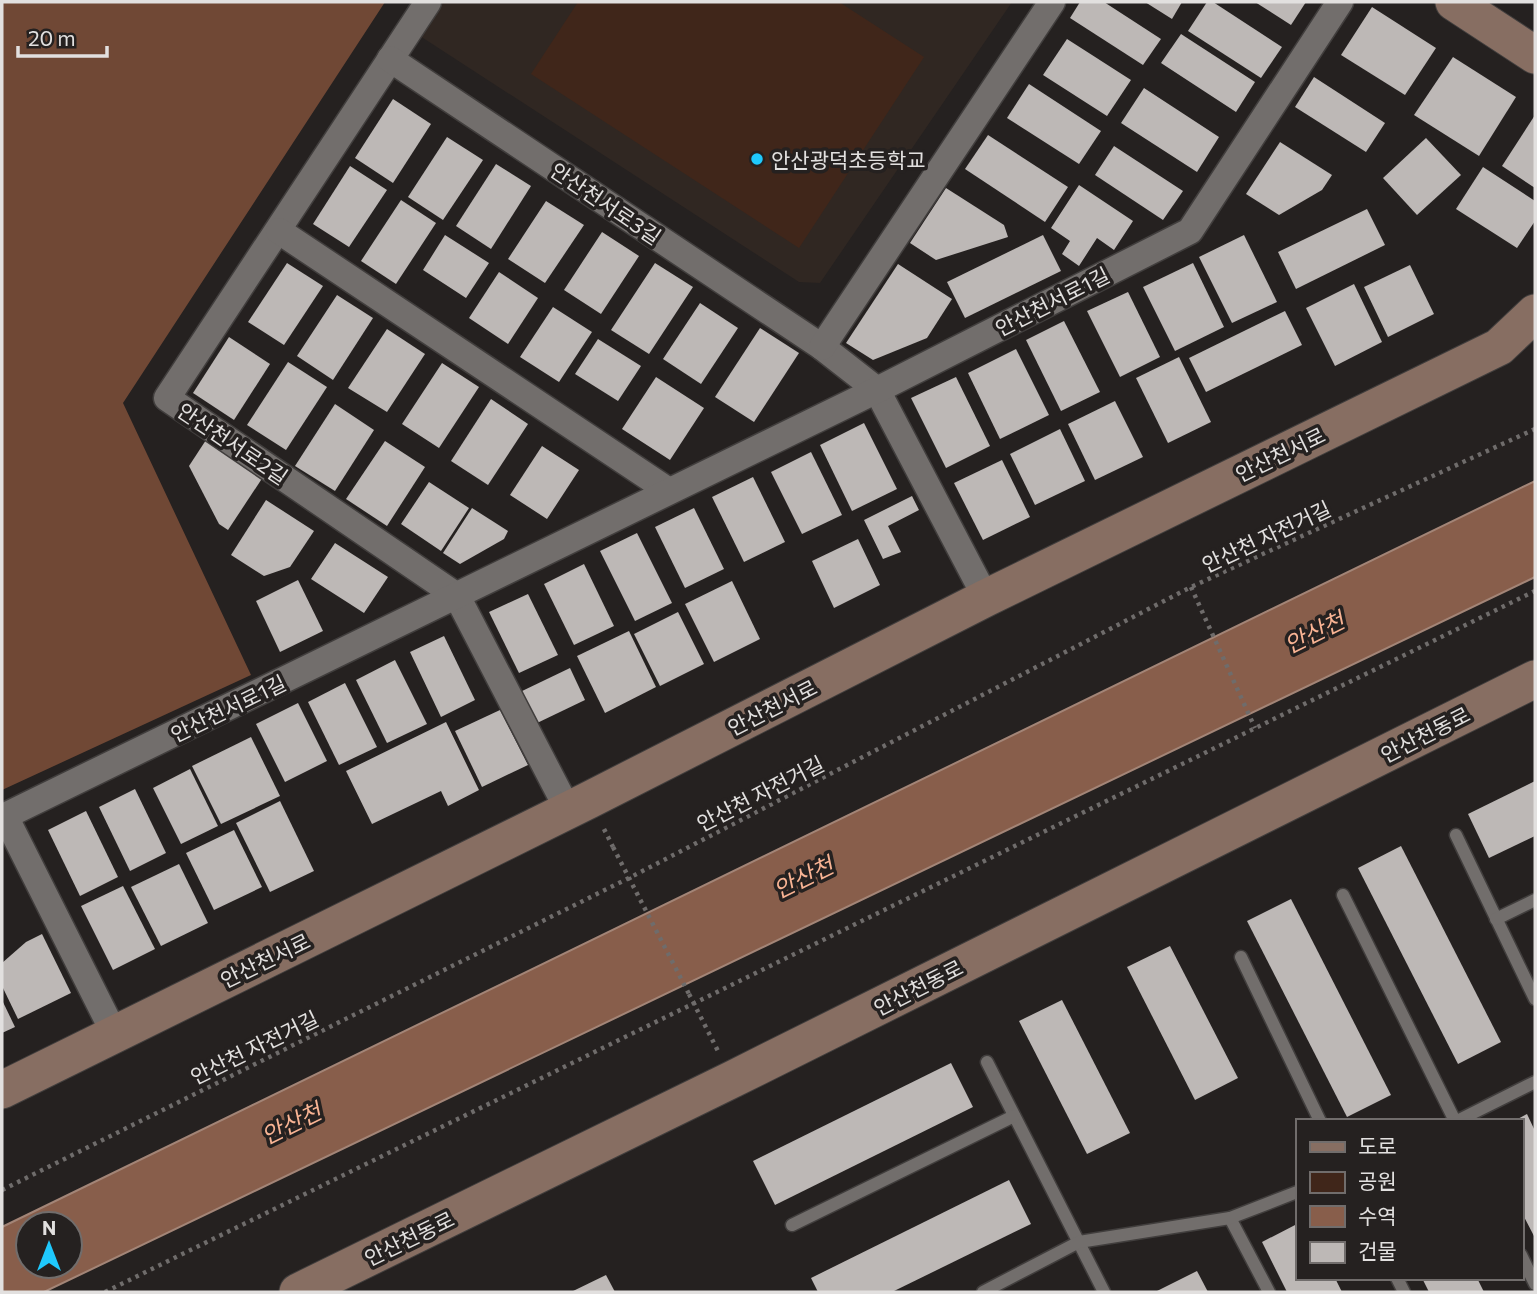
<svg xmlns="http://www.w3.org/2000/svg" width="1537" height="1294" viewBox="0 0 1537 1294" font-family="Commissioner,'Noto Sans KR',sans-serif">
<rect width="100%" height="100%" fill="#252120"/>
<!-- built -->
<polygon fill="#302722" points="435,2 1012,2 820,283 799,282 420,36"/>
<!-- green -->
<polygon fill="#40261a" points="578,2 839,2 924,57 799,248 531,74"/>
<!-- forest -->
<polygon fill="#704835" points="2,2 385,2 123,403 251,675 2,790"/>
<!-- water -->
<path fill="#885e4b" stroke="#a38577" stroke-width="2" fill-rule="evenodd" d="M 1535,481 L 1535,577 L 44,1292 L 2,1292 L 2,1227 ZM 28,1224 L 70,1224 L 70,1266 L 28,1266 Z"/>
<!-- building -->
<g fill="#bdb8b6">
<polygon points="1080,2 1104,2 1161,39 1143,65 1070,18"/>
<polygon points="1145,2 1182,2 1172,19"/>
<polygon points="1207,2 1213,2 1282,47 1261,78 1188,31"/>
<polygon points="1255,2 1306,2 1291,25"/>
<polygon points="1372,7 1436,48 1405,95 1341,55"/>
<polygon points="1181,34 1255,82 1236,112 1161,63"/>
<polygon points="1067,39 1131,80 1107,116 1043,75"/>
<polygon points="1453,57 1516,97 1479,156 1414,115"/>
<polygon points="1314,77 1385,123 1366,152 1295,107"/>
<polygon points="1029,84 1101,131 1079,164 1007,118"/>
<polygon points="1144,88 1219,137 1197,172 1121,123"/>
<polygon points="393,99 431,124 393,183 355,158"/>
<polygon points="1535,115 1535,188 1502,166"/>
<polygon points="988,135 1068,187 1045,222 965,169"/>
<polygon points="447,137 483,160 443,220 408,197"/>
<polygon points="1426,138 1461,175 1417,215 1383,178"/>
<polygon points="1280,142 1332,175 1322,190 1279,215 1246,194"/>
<polygon points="1114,146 1183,191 1163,220 1095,175"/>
<polygon points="496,164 531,186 491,249 456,226"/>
<polygon points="350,166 387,190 349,247 313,224"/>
<polygon points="1483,167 1535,201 1535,221 1517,248 1456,209"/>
<polygon points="1079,185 1133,221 1114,250 1097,238 1079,266 1062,254 1070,241 1051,228"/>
<polygon points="946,188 1004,225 1008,237 936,260 910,243"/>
<polygon points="401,200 436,223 396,284 361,261"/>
<polygon points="546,201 584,225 545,283 508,259"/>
<polygon points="1367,209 1385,245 1296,289 1278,252"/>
<polygon points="602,232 639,256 601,314 564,290"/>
<polygon points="445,235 489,263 466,298 423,270"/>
<polygon points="1043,235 1061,271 965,318 947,282"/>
<polygon points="1244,235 1277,302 1232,323 1199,257"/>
<polygon points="287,263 323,286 284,345 248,322"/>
<polygon points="655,263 693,287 649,354 611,330"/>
<polygon points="1193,263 1224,327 1175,351 1143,287"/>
<polygon points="898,264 952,299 927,338 873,360 846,343"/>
<polygon points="1410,265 1434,314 1388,337 1364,287"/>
<polygon points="499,272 538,298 508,344 469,318"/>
<polygon points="1354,284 1382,342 1335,366 1306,308"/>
<polygon points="1128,292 1160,357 1120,377 1087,311"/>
<polygon points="337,295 373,318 333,380 297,356"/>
<polygon points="700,303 738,328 701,384 663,359"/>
<polygon points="553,307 592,332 559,382 520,357"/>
<polygon points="1285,311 1302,345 1206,392 1189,358"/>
<polygon points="1064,321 1100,392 1061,411 1026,340"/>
<polygon points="760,328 799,353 754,422 715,397"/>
<polygon points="387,329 425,354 387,412 348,388"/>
<polygon points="229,337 270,364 234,420 193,393"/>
<polygon points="598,339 641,366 618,401 575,374"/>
<polygon points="1016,349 1049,415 1000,439 968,373"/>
<polygon points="1179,357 1211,422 1168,443 1136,378"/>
<polygon points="288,362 327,387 286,450 247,425"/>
<polygon points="442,363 479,387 439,448 402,424"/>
<polygon points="656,377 704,408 670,460 622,429"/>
<polygon points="956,377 990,446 946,468 911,398"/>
<polygon points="491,399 528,424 488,485 451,461"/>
<polygon points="1115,401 1143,457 1095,480 1068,424"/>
<polygon points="335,404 374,430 335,491 295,466"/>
<polygon points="864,423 897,489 852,511 820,445"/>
<polygon points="1060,429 1085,481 1035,505 1010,454"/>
<polygon points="206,440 263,477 228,530 219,524 189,466"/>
<polygon points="385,441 425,467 387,526 346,499"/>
<polygon points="542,446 579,470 547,519 510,495"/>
<polygon points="811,452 842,515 802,534 771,472"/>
<polygon points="1002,460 1030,517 983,540 954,483"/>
<polygon points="753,477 785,542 744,562 712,497"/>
<polygon points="429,482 469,508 441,551 401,524"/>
<polygon points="912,496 919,510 888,526 901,552 883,559 864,520"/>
<polygon points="266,500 314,531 290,567 264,576 231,555"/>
<polygon points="472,508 508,531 504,539 460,564 443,553"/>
<polygon points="694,508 724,569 685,588 655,527"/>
<polygon points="637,533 672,603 635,621 600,551"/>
<polygon points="858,539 880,585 834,608 812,561"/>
<polygon points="335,543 388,577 364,613 311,579"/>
<polygon points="584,564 614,626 574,645 544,584"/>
<polygon points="298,580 323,631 280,652 256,601"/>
<polygon points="732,581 760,639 714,662 685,604"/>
<polygon points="528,594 558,655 519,673 489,612"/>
<polygon points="678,612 704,664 660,686 634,634"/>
<polygon points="629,631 656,687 605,713 577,656"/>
<polygon points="444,636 475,700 441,717 410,652"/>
<polygon points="395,660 427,724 387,743 356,680"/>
<polygon points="570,668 585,700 535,724 520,692"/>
<polygon points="345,683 377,747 339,765 308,702"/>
<polygon points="298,703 327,761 285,782 256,724"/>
<polygon points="500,710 528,765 482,787 455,731"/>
<polygon points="446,722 479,790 448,806 441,791 372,824 346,771"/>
<polygon points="251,737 280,796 221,824 192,766"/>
<polygon points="190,769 218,826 181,844 153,788"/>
<polygon points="1535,781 1535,836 1489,858 1468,814"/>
<polygon points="135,789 166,853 130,871 99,807"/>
<polygon points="280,801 314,871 270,892 236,823"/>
<polygon points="86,811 118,877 80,896 48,830"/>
<polygon points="234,830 262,887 214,910 186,853"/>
<polygon points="1401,846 1501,1042 1458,1064 1358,868"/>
<polygon points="179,864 208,923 161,946 131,887"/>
<polygon points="123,886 155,949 113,970 81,906"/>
<polygon points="1291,899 1391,1095 1347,1117 1247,921"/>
<polygon points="42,934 71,993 18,1019 2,986 2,963 26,942"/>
<polygon points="1170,946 1238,1078 1195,1100 1127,967"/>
<polygon points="2,1000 15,1027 2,1033"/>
<polygon points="1062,1000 1130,1133 1087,1154 1019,1021"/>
<polygon points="951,1063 973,1107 775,1205 753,1161"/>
<polygon points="1527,1114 1535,1131 1535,1238 1521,1211 1521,1121 1514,1121"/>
<polygon points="1009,1180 1031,1224 892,1292 818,1292 811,1278"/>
<polygon points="1297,1224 1297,1278 1335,1278 1342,1292 1287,1292 1262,1242"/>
<polygon points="1197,1271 1208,1292 1155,1292"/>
<polygon points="606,1275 615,1292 571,1292"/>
<polygon points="1422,1278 1477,1278 1484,1292 1429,1292"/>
</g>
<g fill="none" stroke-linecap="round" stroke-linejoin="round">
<!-- lane casing -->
<g stroke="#413e3d" stroke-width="15">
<g id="lane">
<polyline points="1456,835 1535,999"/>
<polyline points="1343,895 1455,1121"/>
<polyline points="1496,919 1535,900"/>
<polyline points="1241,957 1320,1121"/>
<polyline points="987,1062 1104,1292"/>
<polyline points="1457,1121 1535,1082"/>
<polyline points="1230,1218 1269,1292"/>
<polyline points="792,1225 1014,1116"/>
<polyline points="1521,1255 1535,1284"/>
<polyline points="1397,1278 1404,1292"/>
<polyline points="983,1292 1079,1242 1230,1218 1297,1192"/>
</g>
</g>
<!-- street casing -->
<g stroke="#413e3d" stroke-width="29">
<g id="street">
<polyline points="428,2 167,398 457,596 568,810"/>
<polyline points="390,59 822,347 877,390 986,598"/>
<polyline points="279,231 669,491"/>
<polyline points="822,347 1052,2"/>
<polyline points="115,1035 5,816 877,390 1190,231 1340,2"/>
</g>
</g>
<!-- secondary casing -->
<g stroke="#413e3d" stroke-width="39">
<g id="secondary">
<polyline points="1454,2 1535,55"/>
<polyline points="2,1090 589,800 986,598 1499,347 1535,313"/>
<polyline points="298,1292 733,1079 1535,679"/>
</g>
</g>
<!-- path -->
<g stroke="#6f6c6b" stroke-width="4.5" stroke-dasharray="3.5 5" stroke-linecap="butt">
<polyline points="1191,587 1255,728"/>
<polyline points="604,829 613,847"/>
<polyline points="689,994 718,1051"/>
<polyline points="2,1190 629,878 1191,587 1535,429"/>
<polyline points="105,1292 1535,591"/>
</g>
<!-- lane -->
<use href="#lane" stroke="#726e6c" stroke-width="12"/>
<!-- street -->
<use href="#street" stroke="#726e6c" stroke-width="26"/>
<!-- secondary -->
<use href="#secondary" stroke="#876e62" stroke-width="37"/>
<!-- path-bridge -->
<polyline stroke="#6f6c6b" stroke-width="4.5" stroke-dasharray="3.5 5" stroke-linecap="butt" points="613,847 689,994"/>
</g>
<!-- markers -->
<circle fill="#1fc9fd" stroke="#252120" stroke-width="2.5" cx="757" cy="159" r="7"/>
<g text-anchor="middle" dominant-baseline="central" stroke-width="7" stroke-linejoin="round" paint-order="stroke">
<!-- poi labels -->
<g font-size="21" fill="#e2e0df" stroke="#252120" text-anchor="start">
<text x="771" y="159">안산광덕초등학교</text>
</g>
<!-- street labels -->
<g font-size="21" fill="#e2e0df" stroke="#252120">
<text transform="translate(606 203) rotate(34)">안산천서로3길</text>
<text transform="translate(1052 301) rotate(-27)">안산천서로1길</text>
<text transform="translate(233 443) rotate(34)">안산천서로2길</text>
<text transform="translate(1280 454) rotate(-26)">안산천서로</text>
<text transform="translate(1266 536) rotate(-25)">안산천 자전거길</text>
<text transform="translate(772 707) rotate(-27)">안산천서로</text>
<text transform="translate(228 708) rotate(-26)">안산천서로1길</text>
<text transform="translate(1425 734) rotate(-27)">안산천동로</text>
<text transform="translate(760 793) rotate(-27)">안산천 자전거길</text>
<text transform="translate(265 960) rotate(-26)">안산천서로</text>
<text transform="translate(918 987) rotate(-27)">안산천동로</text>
<text transform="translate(254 1047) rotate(-26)">안산천 자전거길</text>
<text transform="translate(409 1238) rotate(-26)">안산천동로</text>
</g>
<!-- water labels -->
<g font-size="23" font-style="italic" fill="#f9b494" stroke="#252120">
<text transform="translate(1314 632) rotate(-26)">안산천</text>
<text transform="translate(803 877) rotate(-26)">안산천</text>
<text transform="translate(291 1123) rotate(-26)">안산천</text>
</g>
</g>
<!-- border -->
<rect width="1537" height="1294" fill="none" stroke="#e2e0df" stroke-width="7"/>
<!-- legend -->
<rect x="1296" y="1119" width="228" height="161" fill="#252120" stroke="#716d6c" stroke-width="2"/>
<rect x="1310" y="1142" width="35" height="10" fill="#876e62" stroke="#716d6c" stroke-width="2"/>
<text x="1358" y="1154" font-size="21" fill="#e2e0df">도로</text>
<rect x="1310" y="1172" width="35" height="21" fill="#40261a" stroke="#716d6c" stroke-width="2"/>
<text x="1358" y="1189" font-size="21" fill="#e2e0df">공원</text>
<rect x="1310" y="1206" width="35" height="21" fill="#885e4b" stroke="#716d6c" stroke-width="2"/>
<text x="1358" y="1224" font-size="21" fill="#e2e0df">수역</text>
<rect x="1310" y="1242" width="35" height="21" fill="#bdb8b6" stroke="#716d6c" stroke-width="2"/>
<text x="1358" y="1259" font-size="21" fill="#e2e0df">건물</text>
<!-- north arrow -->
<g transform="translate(49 1245)"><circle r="33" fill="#252120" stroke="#716d6c" stroke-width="2"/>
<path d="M0-5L12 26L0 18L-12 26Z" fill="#1fc9fd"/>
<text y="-10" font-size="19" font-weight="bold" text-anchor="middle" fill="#e2e0df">N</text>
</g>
<!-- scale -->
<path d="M18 46v10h89v-10" fill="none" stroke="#e2e0df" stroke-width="3.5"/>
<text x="28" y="46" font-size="21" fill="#e2e0df" stroke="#252120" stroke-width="5" paint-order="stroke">20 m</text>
</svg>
